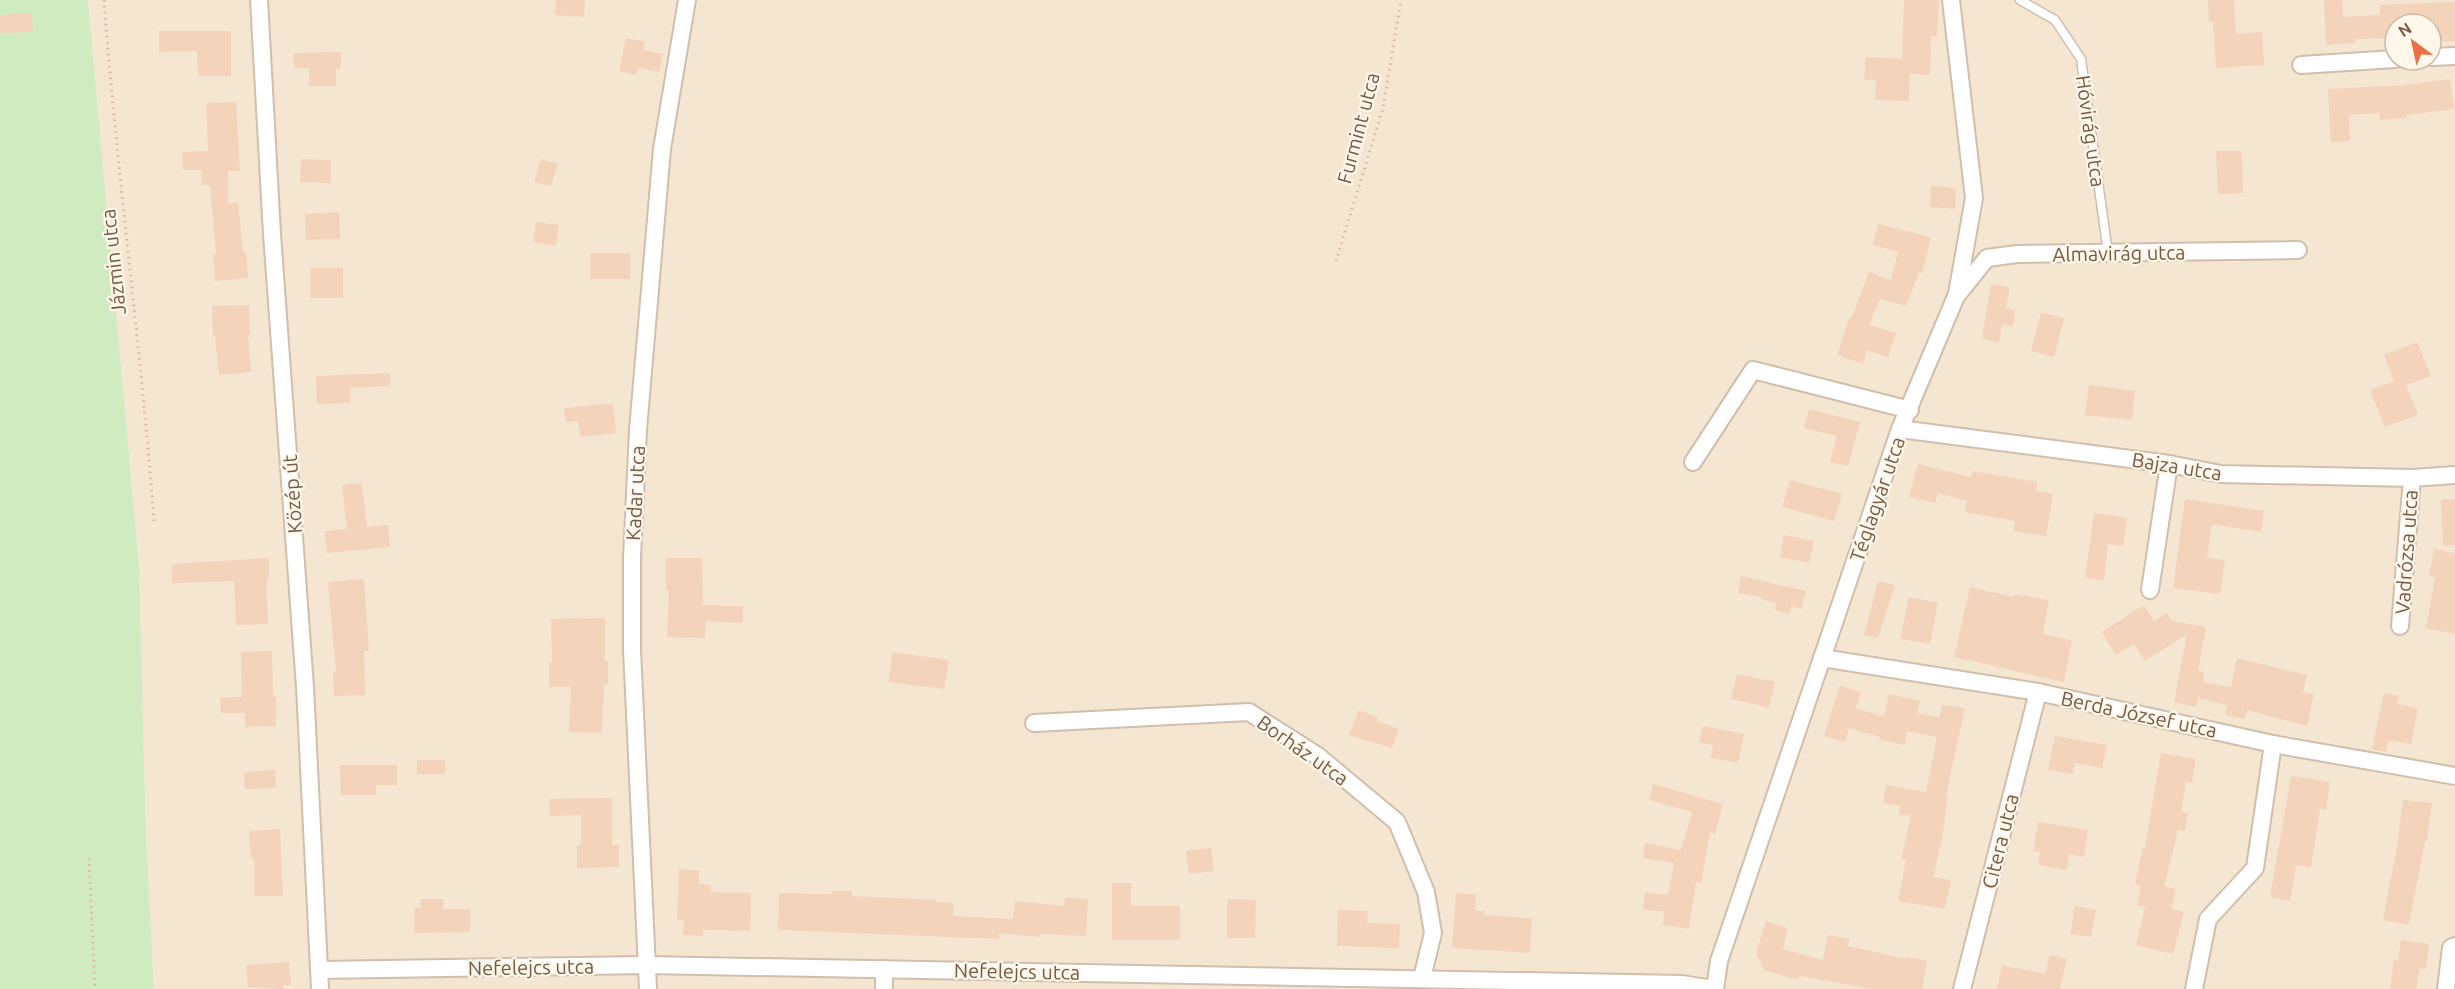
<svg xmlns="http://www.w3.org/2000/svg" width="2455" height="989" viewBox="0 0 2455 989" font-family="Ubuntu,sans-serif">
<rect width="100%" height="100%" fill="#fdf4e3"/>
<!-- residential -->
<path fill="#f5e6d2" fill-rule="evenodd" d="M 88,0 L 2455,0 L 2455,989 L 154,989 L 146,833 L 139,565 ZM 2395,24 L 2431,24 L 2431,60 L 2395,60 Z"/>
<!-- green -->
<polygon fill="#d1ebc1" points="0,0 88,0 139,565 146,833 154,989 0,989"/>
<!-- building -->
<g fill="#f3d3ba">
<polygon points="556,0 585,0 584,17 555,15"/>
<polygon points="1904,0 1939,0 1937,36 1931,36 1930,75 1910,74 1909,101 1875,100 1876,80 1864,80 1866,57 1902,59"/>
<polygon points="2208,0 2234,0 2236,34 2262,32 2264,65 2216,68 2213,22 2209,22"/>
<polygon points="2324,0 2342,0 2343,17 2380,15 2380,5 2455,2 2455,41 2433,42 2433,24 2395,24 2395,38 2355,39 2355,43 2326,45"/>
<polygon points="32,13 33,32 0,33 0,15"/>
<polygon points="159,31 231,31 231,76 198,76 197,51 159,52"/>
<polygon points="626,38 645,42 643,50 663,54 659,72 638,68 636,75 619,71"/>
<polygon points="341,52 341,69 336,69 336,86 309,86 309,68 294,68 293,53"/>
<polygon points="2450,79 2454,109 2407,115 2407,118 2380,120 2379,113 2349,115 2350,141 2331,142 2328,89 2404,85"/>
<polygon points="236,102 240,171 228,171 228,204 238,203 243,252 246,252 248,278 215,281 213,255 216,254 210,185 202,185 202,170 183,170 182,152 208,151 206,103"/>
<polygon points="2216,151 2242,151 2243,193 2218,194"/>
<polygon points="301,159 331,160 331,183 300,182"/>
<polygon points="541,159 558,164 551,186 534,182"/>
<polygon points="1931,186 1956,188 1955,209 1930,207"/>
<polygon points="339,212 340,239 306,240 305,214"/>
<polygon points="536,222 559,225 556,246 533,242"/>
<polygon points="1878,224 1931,237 1922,273 1919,272 1906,306 1880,299 1869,325 1896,333 1888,357 1867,350 1863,364 1837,355 1849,318 1851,319 1869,272 1891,280 1898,252 1873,245"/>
<rect x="590" y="253" width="40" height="26"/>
<rect x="310" y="268" width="33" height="30"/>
<polygon points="1991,284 2010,287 2006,308 2015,310 2013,326 2002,324 1999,343 1982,338"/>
<polygon points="249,305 250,335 248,335 251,372 219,375 215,336 213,336 212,306"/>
<polygon points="2041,312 2064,318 2054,357 2031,351"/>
<polygon points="2417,342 2431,376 2406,385 2418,415 2385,427 2370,390 2394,381 2384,355"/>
<polygon points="390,373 390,386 350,388 350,403 317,404 316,376"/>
<polygon points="2089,385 2135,391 2132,420 2085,415"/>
<polygon points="613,403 616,433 580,437 578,421 566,422 564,408"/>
<polygon points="1809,409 1860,422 1848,466 1830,462 1837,436 1804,428"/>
<polygon points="1918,464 1971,477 1972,471 2037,482 2036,491 2053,494 2046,536 2013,531 2015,521 1965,512 1967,501 1938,493 1935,503 1909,497"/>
<polygon points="1790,480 1842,494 1834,521 1782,507"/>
<polygon points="362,483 367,527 388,525 390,547 327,553 325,531 347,529 342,485"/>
<polygon points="2185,499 2264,511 2261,532 2212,524 2207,558 2225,560 2220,594 2173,588"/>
<polygon points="2455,499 2455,545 2443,546 2441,500"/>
<polygon points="2094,513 2127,518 2123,546 2108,544 2104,580 2085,578"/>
<polygon points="1784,535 1814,541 1809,563 1780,557"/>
<polygon points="2434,549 2455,553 2455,634 2426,628 2435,577 2429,576"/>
<polygon points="269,558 269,579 266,579 268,624 236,625 234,581 172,583 172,564"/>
<polygon points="666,558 702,558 703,605 743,606 742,623 706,621 705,638 667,637 669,590 666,590"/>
<polygon points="1741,576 1806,591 1801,609 1791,606 1789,614 1775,610 1776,603 1761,599 1762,597 1738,593"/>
<polygon points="364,579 369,651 364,651 365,695 334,696 333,672 336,672 328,582"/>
<polygon points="1878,581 1895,585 1878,638 1864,635"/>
<polygon points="1970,587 2014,597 2015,594 2049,600 2043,634 2072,640 2064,682 1954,657"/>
<polygon points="1909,597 1938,603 1930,644 1900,639"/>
<polygon points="2144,605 2154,621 2167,613 2172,621 2206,627 2198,671 2204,672 2203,682 2231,687 2237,658 2307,675 2303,692 2314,694 2307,726 2247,710 2245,719 2225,715 2227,705 2198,698 2196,707 2174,702 2187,634 2145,661 2134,644 2116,655 2102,632"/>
<polygon points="605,618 605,661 608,661 608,684 604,684 602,733 569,732 571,687 549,687 549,662 552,662 551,619"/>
<polygon points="272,651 273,697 276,697 276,726 245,727 245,713 221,713 220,698 242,697 241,652"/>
<polygon points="893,652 949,660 944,689 888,682"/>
<polygon points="1737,674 1775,682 1769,708 1731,699"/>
<polygon points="1840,685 1861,692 1856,708 1884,717 1889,694 1920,701 1917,713 1939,718 1942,705 1965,708 1946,795 1948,796 1942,839 1933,877 1951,880 1945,909 1898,901 1906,860 1901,859 1911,816 1899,814 1900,806 1883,803 1886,785 1926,792 1937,737 1907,731 1905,745 1879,740 1880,737 1849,728 1845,742 1824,736"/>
<polygon points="2384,693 2399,696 2397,704 2418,708 2411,744 2389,740 2386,752 2372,749"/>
<polygon points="1359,710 1379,718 1377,721 1399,729 1392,748 1349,735"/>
<polygon points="1703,726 1744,734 1738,763 1711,758 1713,745 1699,742"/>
<polygon points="2055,736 2107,745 2102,768 2075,763 2073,774 2048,770"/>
<polygon points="2161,753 2196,759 2192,783 2186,782 2181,812 2188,813 2185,831 2178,830 2164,886 2176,889 2171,909 2184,912 2173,954 2136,945 2145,907 2137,905 2141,886 2135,884 2143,847 2145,848"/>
<rect x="417" y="760" width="28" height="14"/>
<polygon points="340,765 397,765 397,785 376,785 376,795 341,795"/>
<polygon points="275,770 276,788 245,789 244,772"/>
<polygon points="2291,776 2330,782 2326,810 2320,809 2311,868 2296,865 2290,901 2270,897"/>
<polygon points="1653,784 1723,804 1715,834 1710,832 1701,883 1696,882 1689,929 1663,925 1664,912 1643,909 1645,892 1668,895 1674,863 1643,858 1645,843 1681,850 1692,812 1649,800"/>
<polygon points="612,798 612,845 619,845 619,867 577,868 577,845 581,845 581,815 550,816 549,799"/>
<polygon points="2403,800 2432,803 2427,841 2425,841 2409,925 2383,920 2397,846"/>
<polygon points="2038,822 2088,830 2084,857 2069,854 2067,870 2038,865 2040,852 2033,851"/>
<polygon points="280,829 283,896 254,896 254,859 251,859 249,831"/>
<polygon points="1211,848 1214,871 1189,874 1186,851"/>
<polygon points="679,869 699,870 699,884 711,885 711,892 751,893 750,931 703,930 703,936 683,935 684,920 677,920"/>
<polygon points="1112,883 1131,883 1131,906 1180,906 1180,940 1112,940"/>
<polygon points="832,891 852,891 852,896 936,900 936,902 954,903 953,916 1013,919 1015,901 1064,906 1065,898 1088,899 1086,936 1040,934 1040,937 999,933 999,939 778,930 779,893 832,894"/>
<polygon points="1456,893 1476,894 1475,911 1485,911 1484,915 1532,918 1530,953 1452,948"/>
<polygon points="421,899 443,899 443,909 470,909 470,932 414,933 414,908 421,908"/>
<polygon points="1227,899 1256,900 1255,938 1227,938"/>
<polygon points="2075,906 2096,910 2091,937 2070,934"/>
<polygon points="1338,910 1368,911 1367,923 1400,924 1399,948 1337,946"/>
<polygon points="1766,921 1788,928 1783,949 1823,960 1828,935 1849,939 1848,946 1906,959 1907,957 1927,961 1922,989 1873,989 1799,976 1798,980 1765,971 1756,953"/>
<polygon points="2401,940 2429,944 2426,969 2420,968 2416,989 2390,989 2394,960 2398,961"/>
<polygon points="2050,955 2067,959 2060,989 1997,989 2002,965 2045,974"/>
<polygon points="289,962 291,985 283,985 283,989 248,987 246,965"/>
</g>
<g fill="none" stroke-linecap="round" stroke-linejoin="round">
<!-- service casing -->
<g stroke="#d1beac" stroke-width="11">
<polyline id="service" points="2020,0 2055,20 2081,59 2108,253"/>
</g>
<!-- minor casing -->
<g stroke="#d1beac" stroke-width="20">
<g id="minor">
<polyline points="259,0 272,234 305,687 320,989"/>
<polyline points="2431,57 2455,56"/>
<polyline points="2301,65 2395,59"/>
<polyline points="1958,294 1987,258 2017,254 2298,250"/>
<polyline points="1900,429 2169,464 2221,474 2412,478 2455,475"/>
<polyline points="1693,462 1753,370 1910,410"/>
<polyline points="2150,590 2169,464"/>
<polyline points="2400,626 2412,478"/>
<polyline points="1822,658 2038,692 2273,744 2455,776"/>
<polyline points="1034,723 1249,712 1318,756 1397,822 1426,892 1433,933 1422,978"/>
<polyline points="884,969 884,989"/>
<polyline points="320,970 647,965 1682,984 1713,989"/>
<polyline points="648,989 632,650 632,558 638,430 662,149 687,0"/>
<polyline points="1715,989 1719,961 1900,429 1957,294 1974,198 1951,0"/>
<polyline points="1962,989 2038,692"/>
<polyline points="2194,989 2208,919 2255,868 2273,744"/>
<polyline points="2446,989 2451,948 2455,946"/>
</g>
</g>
<!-- path -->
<g stroke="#d8b69d" stroke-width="3" stroke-dasharray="1.5 4.5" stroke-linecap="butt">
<path d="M 104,0 C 117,174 141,347 154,521"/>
<polyline points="1336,261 1383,108 1401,0"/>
<polyline points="89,858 95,989"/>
</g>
<!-- service -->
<use href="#service" stroke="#fff" stroke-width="8"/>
<!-- minor -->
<use href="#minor" stroke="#fff" stroke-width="16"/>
</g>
<g text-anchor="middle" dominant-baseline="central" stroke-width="4.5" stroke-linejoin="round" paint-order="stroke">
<!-- street labels -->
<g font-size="20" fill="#765a48" stroke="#fff8ea">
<text transform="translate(1358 128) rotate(-75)">Furmint utca</text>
<text transform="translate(2091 131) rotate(82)">Hóvirág utca</text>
<text transform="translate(2119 253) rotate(-1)">Almavirág utca</text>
<text transform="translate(113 262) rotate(-96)">Jázmin utca</text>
<text transform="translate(2177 466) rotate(9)">Bajza utca</text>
<text transform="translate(635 493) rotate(-87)">Kadar utca</text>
<text transform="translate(292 494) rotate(-94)">Közép út</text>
<text transform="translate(1877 499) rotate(-71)">Téglagyár utca</text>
<text transform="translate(2406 552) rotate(-86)">Vadrózsa utca</text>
<text transform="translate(2139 714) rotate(12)">Berda József utca</text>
<text transform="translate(1303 750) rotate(35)">Borház utca</text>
<text transform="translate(2000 841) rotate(-76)">Citera utca</text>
<text transform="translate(531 967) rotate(-1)">Nefelejcs utca</text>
<text transform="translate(1017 971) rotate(1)">Nefelejcs utca</text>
</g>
</g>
<!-- north arrow -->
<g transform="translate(2413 42) rotate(327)"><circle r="28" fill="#fff8ea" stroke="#c8b9a9" stroke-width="1.5"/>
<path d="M0-4.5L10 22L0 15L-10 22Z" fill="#ea7045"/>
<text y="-9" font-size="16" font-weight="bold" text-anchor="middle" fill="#765a48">N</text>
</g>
</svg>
